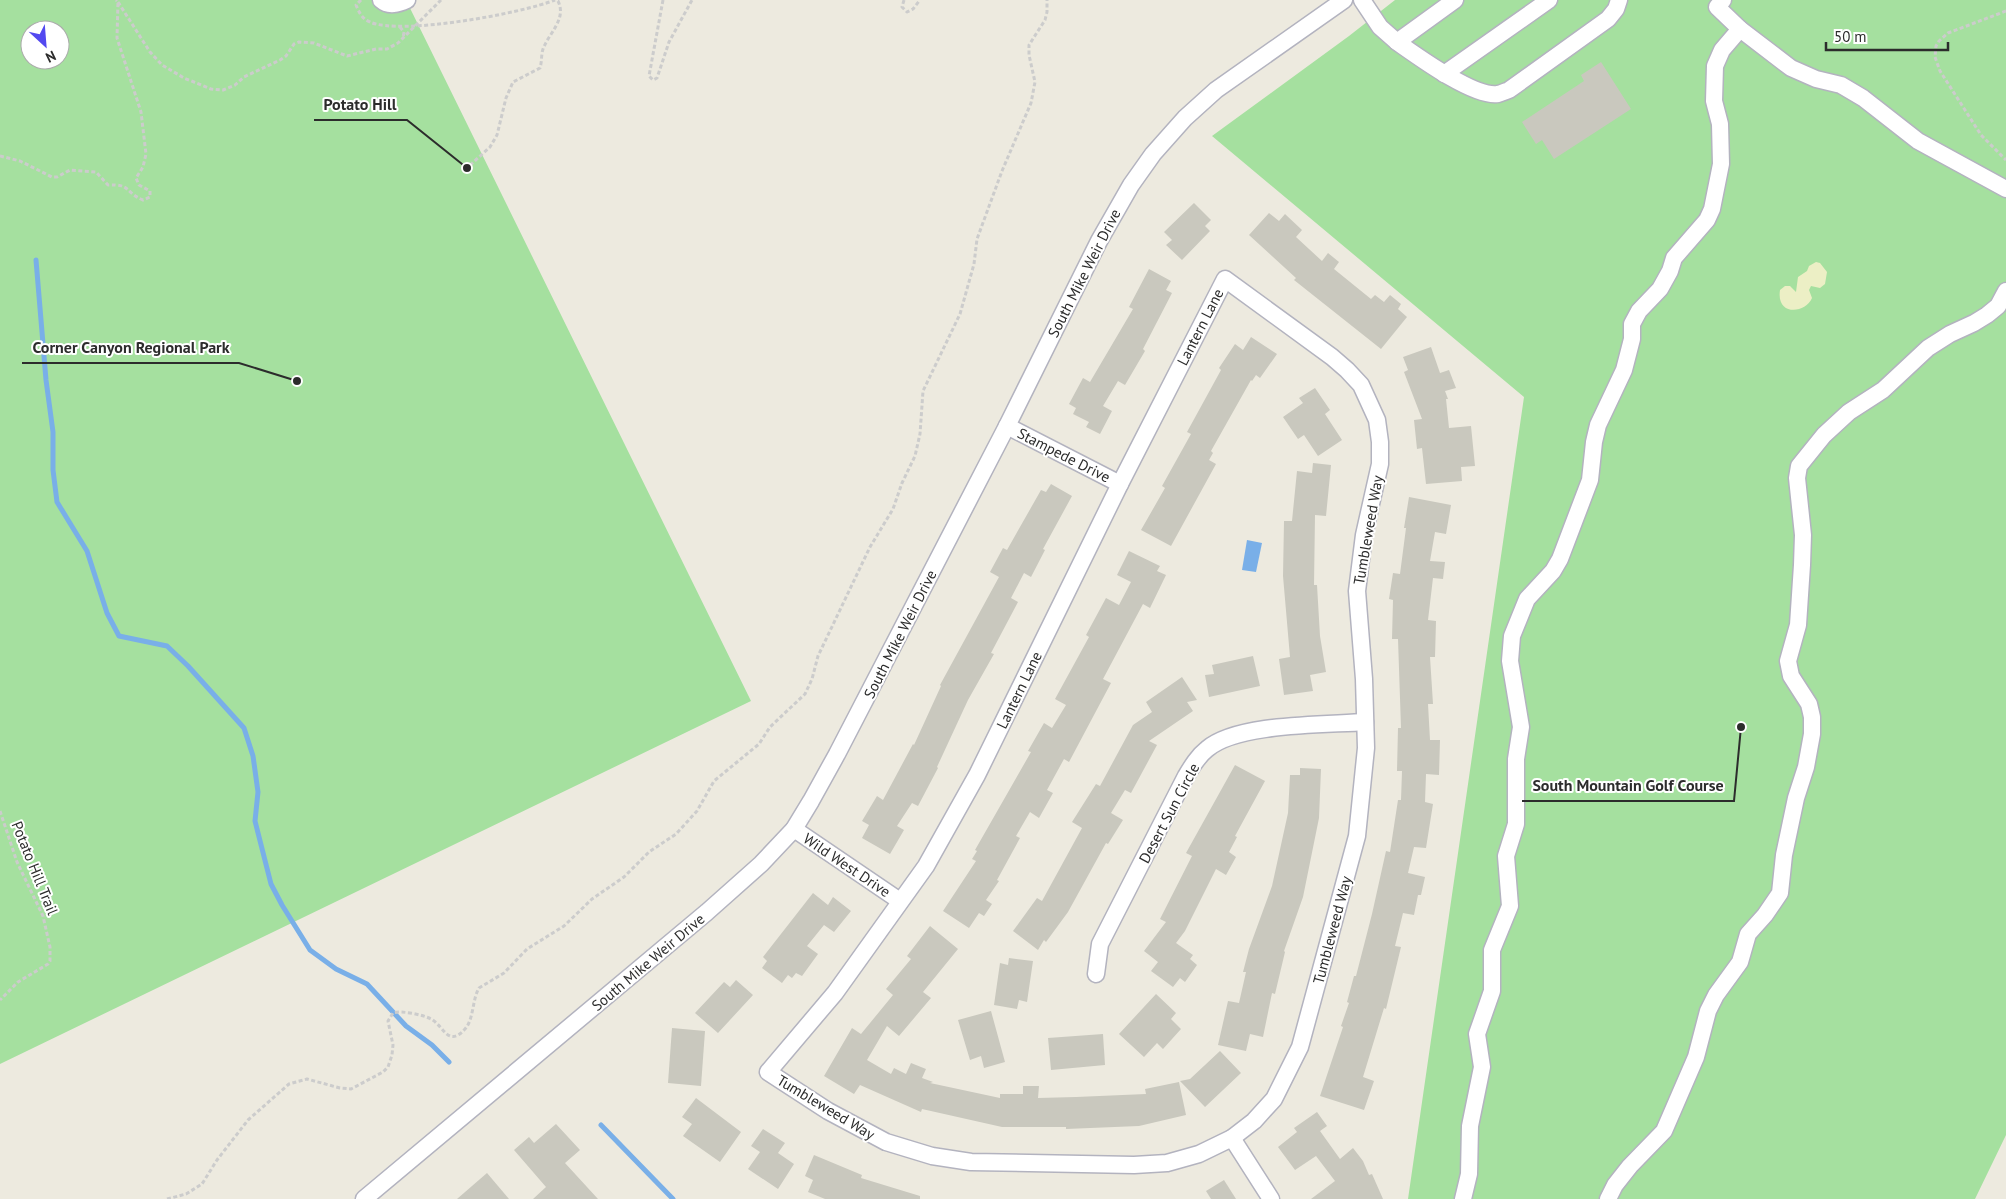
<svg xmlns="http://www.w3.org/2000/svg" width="2006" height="1199" viewBox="0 0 2006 1199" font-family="'PT Sans',sans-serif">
<rect width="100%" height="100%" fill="#edeadf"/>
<!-- green -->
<g fill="#a5e09f" fill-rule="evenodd">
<path d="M 0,0 L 406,0 L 751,701 L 0,1064 ZM 30,30 L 60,30 L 60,60 L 30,60 Z"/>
<polygon points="1395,0 2006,0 2006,1135 1975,1199 1408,1199 1524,397 1212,136 1349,36"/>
</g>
<!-- sand -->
<path fill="#ecefc5" d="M 1816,262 L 1820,263 L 1827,272 L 1825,284 L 1820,288 L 1811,286 L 1809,290 L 1812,298 C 1805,314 1776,316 1780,290 L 1785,286 L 1790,286 L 1796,292 L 1798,277 L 1807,271 L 1809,266 Z"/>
<!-- water -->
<polygon fill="#79afe8" points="1247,540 1262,543 1256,572 1242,570"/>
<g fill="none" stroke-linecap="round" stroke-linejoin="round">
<!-- stream -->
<g stroke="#79afe8" stroke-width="5">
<polyline points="36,260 46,380 53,432 53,470 57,502 87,551 107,613 119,636 167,646 188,666 244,728 253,756 258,792 255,821 271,884 282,905 310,950 336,969 367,984 406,1026 432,1045 449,1062"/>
<polyline points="601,1125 673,1199"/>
</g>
</g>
<!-- building -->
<g fill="#c9c8be">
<polygon points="1601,62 1631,109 1554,159 1542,140 1536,144 1522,122 1584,81 1581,75"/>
<polygon points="1194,203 1211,220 1205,226 1210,231 1182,260 1166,245 1172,240 1164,232"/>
<polygon points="1269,213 1279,221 1285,214 1302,230 1296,237 1322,261 1328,253 1339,262 1334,269 1371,299 1375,295 1384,302 1390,295 1401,304 1398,309 1407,317 1381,349 1294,280 1296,278 1249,235"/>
<polygon points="1149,269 1171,281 1166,290 1172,293 1143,349 1145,351 1125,385 1118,381 1103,406 1112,411 1100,434 1086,427 1089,422 1073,414 1076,408 1069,404 1083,378 1090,382 1133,309 1129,307"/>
<polygon points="1251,337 1277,354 1260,378 1256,375 1252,381 1251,380 1211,451 1213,453 1209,460 1216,464 1171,546 1141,530 1165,488 1162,486 1191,434 1187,432 1221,370 1219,368 1235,344 1243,350"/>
<polygon points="1431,347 1440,373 1449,370 1456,388 1445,391 1448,399 1446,399 1449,428 1471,426 1475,466 1461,467 1462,481 1426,484 1422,448 1417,449 1414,420 1422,419 1404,372 1408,370 1403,357"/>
<polygon points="1315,388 1330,410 1325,414 1342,440 1318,456 1304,435 1298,439 1283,417 1303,403 1299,398"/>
<polygon points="1313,463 1331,465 1326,516 1315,515 1314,585 1317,585 1320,636 1326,672 1310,675 1313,691 1284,695 1279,659 1290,657 1283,576 1284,521 1292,521 1297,471 1312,473"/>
<polygon points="1051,484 1072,496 1043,549 1045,550 1031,577 1024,573 1011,598 1018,602 991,653 994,654 968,700 937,767 938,768 918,806 912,803 897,826 904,830 890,854 862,838 869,825 862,821 877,796 883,800 913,744 914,745 941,686 940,685 999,577 990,572 1003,548 1007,550 1041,490 1046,492"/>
<polygon points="1409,497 1451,505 1446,534 1435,532 1430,561 1445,562 1443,579 1433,578 1428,620 1436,621 1435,657 1430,657 1433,704 1428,704 1430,740 1440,740 1439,775 1426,774 1425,802 1433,804 1426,848 1414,847 1408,873 1425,877 1421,895 1418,895 1414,915 1403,913 1395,946 1401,947 1386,1009 1384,1008 1363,1077 1374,1081 1364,1110 1320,1096 1343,1027 1341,1026 1349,1003 1347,1002 1354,976 1356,976 1372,914 1386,851 1390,852 1398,800 1401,800 1402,771 1397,771 1398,728 1401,728 1398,639 1392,639 1393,600 1389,599 1393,573 1400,574 1406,528 1404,528"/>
<polygon points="1129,551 1160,566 1157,571 1166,575 1150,608 1143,604 1103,679 1111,683 1069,762 1064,759 1047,790 1053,793 1039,818 1030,812 1016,836 1020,838 997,880 999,881 986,900 992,904 984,916 979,913 969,928 943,911 976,861 972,859 977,851 975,850 1031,752 1028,751 1044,723 1052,728 1066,705 1055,699 1089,637 1086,635 1106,598 1119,605 1131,582 1117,575"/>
<polygon points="1253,656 1260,686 1209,697 1205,675 1214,674 1212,665"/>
<polygon points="1182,677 1197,700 1187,702 1193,711 1149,741 1157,745 1131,793 1125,790 1111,813 1123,820 1108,844 1106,843 1068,912 1046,942 1044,940 1038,950 1013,931 1037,898 1042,901 1082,828 1072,822 1096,784 1100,786 1133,725 1152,712 1146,702"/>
<polygon points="1235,765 1265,781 1235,836 1237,837 1229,852 1236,857 1226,875 1216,869 1185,931 1176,943 1193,955 1190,959 1197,965 1185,982 1180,978 1173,987 1151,971 1158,962 1144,951 1166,922 1160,919 1192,856 1186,853"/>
<polygon points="1300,768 1321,769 1319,818 1303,897 1284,951 1285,952 1275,994 1272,993 1263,1037 1250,1034 1246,1051 1218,1045 1228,1001 1239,1003 1246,972 1243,972 1249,949 1272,886 1288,813 1290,775 1300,775"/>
<polygon points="813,893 828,905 833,897 851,911 834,932 824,925 807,946 818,954 802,976 796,973 792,978 788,975 782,983 762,968 767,961 763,957"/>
<polygon points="930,926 958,949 923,992 931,998 899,1036 887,1026 867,1060 891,1074 894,1068 906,1074 911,1063 926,1069 922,1078 933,1082 930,1083 1000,1098 1000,1094 1023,1094 1023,1086 1039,1086 1038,1098 1076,1097 1146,1094 1145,1089 1179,1082 1186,1115 1139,1126 1066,1129 1066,1127 1002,1127 922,1109 921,1112 860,1085 854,1094 824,1076 852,1028 861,1034 893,995 886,989 911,959 907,956"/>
<polygon points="1009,958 1033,961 1027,1002 1019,1000 1017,1009 994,1005 1000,963 1008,965"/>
<polygon points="736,980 753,995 718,1033 695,1013 724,982 730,987"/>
<polygon points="1156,994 1176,1013 1171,1019 1181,1029 1163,1049 1157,1043 1144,1057 1119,1034"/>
<polygon points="991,1011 1005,1062 984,1068 981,1056 970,1060 958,1020"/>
<polygon points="672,1028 705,1031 701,1086 668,1083"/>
<polygon points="1103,1034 1105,1065 1051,1070 1048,1038"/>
<polygon points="1220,1051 1241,1073 1205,1107 1180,1081 1190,1079"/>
<polygon points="696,1098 741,1132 720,1162 683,1136 692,1124 682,1117"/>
<polygon points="1317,1112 1327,1126 1320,1131 1340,1159 1353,1148 1363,1161 1369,1175 1372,1174 1383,1199 1311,1199 1335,1181 1316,1156 1295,1170 1278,1147 1297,1132 1294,1128"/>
<polygon points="556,1124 580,1150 565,1163 598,1199 533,1199 546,1187 514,1150 529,1137 534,1143"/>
<polygon points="763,1129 785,1143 778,1153 794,1164 778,1189 748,1169 760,1152 751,1146"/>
<polygon points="814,1155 862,1175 861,1178 920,1196 920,1199 825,1199 808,1192 813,1180 805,1176"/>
<polygon points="487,1173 509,1199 457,1199"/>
<polygon points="1224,1180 1236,1199 1211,1199 1206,1191"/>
</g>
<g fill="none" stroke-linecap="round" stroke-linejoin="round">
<!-- minor casing -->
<g stroke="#b3b3bf" stroke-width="19">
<g id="minor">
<path d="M 381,0 C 389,7 398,4 407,0"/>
<polyline points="1362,0 1380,27 1397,42"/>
<path d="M 1455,0 L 1397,42 C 1417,56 1474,98 1498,94 C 1502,93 1506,91 1509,90 L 1608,19 L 1616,9 L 1619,0"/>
<polyline points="1723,0 1717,7 1740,29 1791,68 1816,79 1841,85 1863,98 1918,141 2006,189"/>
<polyline points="1444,74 1549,0"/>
<polygon points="1225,279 1332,357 1347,370 1361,385 1377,420 1380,442 1380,464 1364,535 1357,591 1364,679 1366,748 1357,836 1300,1047 1274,1099 1254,1121 1232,1138 1199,1154 1167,1163 1134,1165 971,1162 932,1156 886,1142 828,1111 768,1072 835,993 926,866 977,775 1120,484"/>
<polyline points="1007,426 1120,484"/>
<polyline points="794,829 900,901"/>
<path d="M 1096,974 L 1100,944 L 1186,776 C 1192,766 1198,756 1207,749 C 1237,723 1325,725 1365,722"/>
<polyline points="1232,1138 1271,1199"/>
<polyline points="364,1199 707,912 761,864 794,829 811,801 837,754 1007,426 1099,241 1131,185 1153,154 1185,118 1216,90 1344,0"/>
<polyline points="1463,1199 1469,1174 1470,1126 1482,1067 1477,1034 1492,991 1492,950 1510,906 1506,856 1516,824 1516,759 1521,727 1510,661 1512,636 1527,599 1553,571 1560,559 1590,480 1594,442 1598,425 1624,370 1632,339 1632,324 1639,311 1660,289 1670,271 1674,258 1707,220 1712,209 1721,164 1720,124 1714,101 1715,66 1722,50 1740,29"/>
<polyline points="1608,1199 1615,1185 1630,1166 1664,1131 1696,1057 1708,1011 1716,995 1740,962 1748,934 1765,915 1780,893 1784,855 1796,798 1806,767 1812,734 1812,717 1809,704 1791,676 1788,661 1798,625 1802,565 1803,535 1797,478 1799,466 1824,435 1849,412 1883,390 1928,348 1950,334 1974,323 1987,315 1998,306 2006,291"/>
</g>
</g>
<!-- path -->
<g stroke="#ccc" stroke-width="3" stroke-dasharray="4 2.5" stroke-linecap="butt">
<path d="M 361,0 L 356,5 C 359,12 362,19 370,22 C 400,36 523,13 555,0 L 558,1 C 567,19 549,33 543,49 C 541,55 542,62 540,68 L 513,82 L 506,98 L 497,135 L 490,147 L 467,168"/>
<polyline points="663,0 649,76 653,80 657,78 669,42 692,0"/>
<polyline points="904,0 902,7 907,12 913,9 920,0"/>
<polyline points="118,2 150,52 162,65 184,78 211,89 223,90 235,85 244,77 280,60 286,56 294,44 299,42 314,43 347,56 376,49 387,49 398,43 441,0"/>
<polyline points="2006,11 1948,33 1939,41 1936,46 1935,57 1940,71 1981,135 2006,160"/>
<polyline points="400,27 404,32 403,38"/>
<path d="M 0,156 L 20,161 L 52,177 L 57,177 L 70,170 L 96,172 L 108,185 C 132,184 124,192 143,200 L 150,197 L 150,191 L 139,185 L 136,178 L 143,167 L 146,154 L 141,112 L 117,38 L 118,2 L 116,0"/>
<polyline points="0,811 17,862 43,916 50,947 50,961 48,964 18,982 0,1000"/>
<path d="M 167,1199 L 186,1194 L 202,1184 L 217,1160 L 248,1120 L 289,1084 L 307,1079 L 340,1088 L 351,1089 L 383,1072 L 388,1067 L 392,1055 L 393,1045 L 388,1021 L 393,1013 C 401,1010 424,1015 431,1019 C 444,1026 448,1048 465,1029 C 474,1019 472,1000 479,988 L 504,973 L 527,949 L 564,926 L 592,899 L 624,877 L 649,852 L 676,834 L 697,811 L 714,781 L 759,744 L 770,727 L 805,694 L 812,679 L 818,656 L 870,547 L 893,509 L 902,483 L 915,456 L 920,434 L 923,391 L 960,314 L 974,264 L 977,239 L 1002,171 L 1031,103 L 1035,82 L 1029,55 L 1029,45 L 1045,20 L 1047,12 L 1047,0"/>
</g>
<!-- minor -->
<use href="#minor" stroke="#fff" stroke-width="16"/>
</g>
<g text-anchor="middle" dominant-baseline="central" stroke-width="4" stroke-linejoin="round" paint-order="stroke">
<!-- street labels -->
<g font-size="15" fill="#2c2c2c" stroke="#fff">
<text transform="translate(1084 273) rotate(-63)">South Mike Weir Drive</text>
<text transform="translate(1200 327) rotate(-63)">Lantern Lane</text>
<text transform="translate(1064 455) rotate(27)">Stampede Drive</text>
<text transform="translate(1368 530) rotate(-80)">Tumbleweed Way</text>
<text transform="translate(900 634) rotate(-63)">South Mike Weir Drive</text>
<text transform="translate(1019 690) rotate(-64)">Lantern Lane</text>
<text transform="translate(1169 813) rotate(-62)">Desert Sun Circle</text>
<text transform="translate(847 865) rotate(34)">Wild West Drive</text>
<text transform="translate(35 868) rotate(68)">Potato Hill Trail</text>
<text transform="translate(1332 930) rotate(-75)">Tumbleweed Way</text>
<text transform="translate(648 962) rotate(-40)">South Mike Weir Drive</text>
<text transform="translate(826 1107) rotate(31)">Tumbleweed Way</text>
</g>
</g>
<!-- callouts -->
<path fill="none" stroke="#2c2c2c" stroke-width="2" d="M467 168L407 120H314M297 381L239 363H22M1741 727L1734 801H1522"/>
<g fill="#2c2c2c" stroke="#fff" stroke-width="2">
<circle cx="467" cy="168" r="5"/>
<circle cx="297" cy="381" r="5"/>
<circle cx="1741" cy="727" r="5"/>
</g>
<g font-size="16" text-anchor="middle" font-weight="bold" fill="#2c2c2c" stroke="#fff" stroke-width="4" stroke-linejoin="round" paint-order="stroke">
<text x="360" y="110">Potato Hill</text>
<text x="131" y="353">Corner Canyon Regional Park</text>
<text x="1628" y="791">South Mountain Golf Course</text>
</g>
<!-- north arrow -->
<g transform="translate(45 45) rotate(154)"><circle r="24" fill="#ffffff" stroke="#ababab"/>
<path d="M0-4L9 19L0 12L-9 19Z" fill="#5349f0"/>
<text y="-8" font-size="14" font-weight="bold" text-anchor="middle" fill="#2c2c2c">N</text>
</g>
<!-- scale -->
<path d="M1826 42v8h122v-8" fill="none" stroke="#2c2c2c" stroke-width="2.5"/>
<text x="1834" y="42" font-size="15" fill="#2c2c2c" stroke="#ffffff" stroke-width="4" paint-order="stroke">50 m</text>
</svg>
